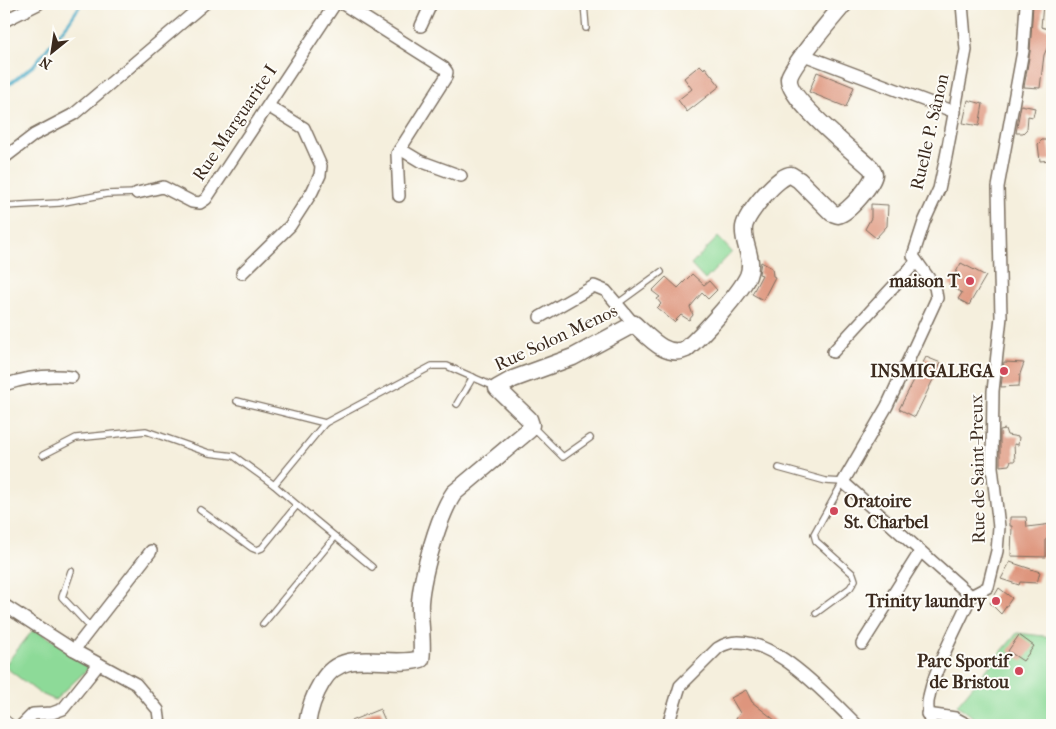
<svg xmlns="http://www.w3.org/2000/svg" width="1056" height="729" viewBox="0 0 1056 729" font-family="'IM FELL French Canon',serif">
<rect width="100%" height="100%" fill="#fdfcf7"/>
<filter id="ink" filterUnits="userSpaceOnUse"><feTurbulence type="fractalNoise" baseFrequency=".02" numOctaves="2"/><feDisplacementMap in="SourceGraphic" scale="10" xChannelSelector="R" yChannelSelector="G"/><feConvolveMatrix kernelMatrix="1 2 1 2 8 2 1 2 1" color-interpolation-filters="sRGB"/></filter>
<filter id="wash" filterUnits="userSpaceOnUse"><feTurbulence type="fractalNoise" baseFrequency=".0096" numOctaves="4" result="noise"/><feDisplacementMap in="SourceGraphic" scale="20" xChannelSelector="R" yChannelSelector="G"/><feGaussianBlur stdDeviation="1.12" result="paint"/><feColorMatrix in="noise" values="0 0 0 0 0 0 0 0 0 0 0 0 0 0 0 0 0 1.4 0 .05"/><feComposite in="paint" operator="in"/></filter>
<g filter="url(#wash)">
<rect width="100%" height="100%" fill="#f5efdd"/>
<!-- green -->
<g fill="#8dda98" stroke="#64825b">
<polygon points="718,237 732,252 705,280 691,265"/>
<polygon points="34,629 93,664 55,700 39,693 4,666"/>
<polygon points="1017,633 1052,637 1052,725 984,725 957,705"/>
</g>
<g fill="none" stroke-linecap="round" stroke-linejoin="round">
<!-- stream -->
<polyline stroke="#47abc7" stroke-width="3" points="4,88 33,66 69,22 81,4"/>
</g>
<g id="blocks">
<!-- building -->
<g fill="#de957d">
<polygon points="1033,4 1043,4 1041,27 1052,30 1052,37 1044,55 1040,88 1024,87 1030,52"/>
<polygon points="700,65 704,69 705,67 720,86 687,112 678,100 692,89 684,78"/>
<polygon points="817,72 854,87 846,107 809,92"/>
<polygon points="968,100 983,104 979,126 963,123"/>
<polygon points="1021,105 1035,108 1033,117 1028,116 1027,129 1023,133 1016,133"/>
<polygon points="1042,140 1048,140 1052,160 1040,161 1038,144"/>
<polygon points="871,204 888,205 887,226 876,238 865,229 871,218"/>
<polygon points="761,262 772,268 773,276 775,277 763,300 752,294 762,275 759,274"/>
<polygon points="961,263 986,276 969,305 958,299 962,293 949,285"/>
<polygon points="692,274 704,285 709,281 717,290 708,299 702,293 690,307 693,315 689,320 681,315 674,322 657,308 661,304 657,299 660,297 652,291 666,277 678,288"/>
<polygon points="926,357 941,363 915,417 899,409"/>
<polygon points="1004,362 1024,363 1020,374 1019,386 1001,387"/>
<polygon points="1005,429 1007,435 1019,437 1018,445 1014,444 1015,461 1011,461 1009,465 1000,466 1000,430"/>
<polygon points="1010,517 1026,517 1027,527 1052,524 1052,539 1046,539 1046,557 1011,556 1012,526 1010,526"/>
<polygon points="1010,562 1040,572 1037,583 1020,582 1019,585 1001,579"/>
<polygon points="999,588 1012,598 1001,614 990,603"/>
<polygon points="1019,635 1034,646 1023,661 1008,651"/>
<polygon points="746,690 752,702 781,725 732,725 740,713 731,698"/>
<polygon points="380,709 387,725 341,725"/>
</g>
</g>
</g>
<g filter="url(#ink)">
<use href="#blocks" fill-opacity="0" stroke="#7c6f61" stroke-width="1"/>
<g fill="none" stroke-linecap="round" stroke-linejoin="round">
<!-- lane casing -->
<g stroke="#7c6f61" stroke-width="8">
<g id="lane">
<polyline points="584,4 586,28"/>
<polyline points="4,206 59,203 106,194 137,193"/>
<polyline points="617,304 661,272"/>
<polyline points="237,401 325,423"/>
<polyline points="457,404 473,377"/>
<polyline points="533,427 563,457 590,438"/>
<polyline points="43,455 76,438 146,431 209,453 234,456 274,485"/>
<polyline points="779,468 826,481 843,482 814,534 816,541 853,574 855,580 850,588 816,613"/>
<polyline points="297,505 372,567"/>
<polyline points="200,510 252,548 257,550 262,548 297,505 274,485 325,423 432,366 447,366 495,387"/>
<polyline points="71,571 62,597 91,628"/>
<polyline points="263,624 335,537"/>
<polyline points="4,717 14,725"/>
</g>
</g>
<!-- street casing -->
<g stroke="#7c6f61" stroke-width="14">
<g id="street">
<polyline points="343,4 444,68 447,72 446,77 397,154 399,196"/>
<polyline points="962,4 966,50 946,157 939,189 924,222 913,256 935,287 937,298 887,406 843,482 971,596"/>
<polyline points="4,21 38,4"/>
<polyline points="421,26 431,4"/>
<polyline points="804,55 955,112"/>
<polyline points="400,149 420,161 461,176"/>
<polyline points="4,158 34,135 74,114 204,4"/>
<polyline points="137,193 163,187 192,202 200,203 206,199 335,4"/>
<polyline points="242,273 290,226 312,192 320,175 321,166 304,128 268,106"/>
<polyline points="540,317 594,286 606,291 634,324"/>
<polyline points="833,352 916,262"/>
<path d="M 4,385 C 27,377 47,374 72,377"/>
<polyline points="971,596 988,587 997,551 999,527 992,467 993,391 1001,317 998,187 1023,51 1026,4"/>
<polyline points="4,605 74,650 136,684 158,710 160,725"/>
<polyline points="862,644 920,552"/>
<polyline points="74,650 151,551"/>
<polyline points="927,714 955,718 968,725"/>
<polyline points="22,725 33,714 52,713 63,709 99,664"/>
<path d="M 668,725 L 680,686 L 718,648 C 761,620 829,698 857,725"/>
<path d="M 931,725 C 929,717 927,711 928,702 C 932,672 958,626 971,596"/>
</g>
</g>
<!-- secondary casing -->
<g stroke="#7c6f61" stroke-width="19">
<path id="secondary" d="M 307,725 C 309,710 314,695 322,682 C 343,645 387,669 421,659 C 424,647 419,617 420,602 C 422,575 439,514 454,493 L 529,430 L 531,425 L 529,419 L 497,388 L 513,379 L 573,357 L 634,324 C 648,336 666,359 686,349 C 702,335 739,295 748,276 C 755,258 742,244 744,227 C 746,214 779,174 791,175 L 799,180 L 832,213 L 838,215 C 848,213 873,184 874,174 L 871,168 C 855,153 786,98 789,78 C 792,65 833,17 844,4"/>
</g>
<!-- lane -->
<use href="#lane" stroke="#fff" stroke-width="5.5"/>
<!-- street -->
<use href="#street" stroke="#fff" stroke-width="11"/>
<!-- secondary -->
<use href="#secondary" stroke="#fff" stroke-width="16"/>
</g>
</g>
<!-- markers -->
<g fill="#d1495b" stroke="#fdfcf7" stroke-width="2">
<circle cx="970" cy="281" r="5"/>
<circle cx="1004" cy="371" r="5"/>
<circle cx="834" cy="511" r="5"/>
<circle cx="996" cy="601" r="5"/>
<circle cx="1019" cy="671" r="5"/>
</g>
<g text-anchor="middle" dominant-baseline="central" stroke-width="4" stroke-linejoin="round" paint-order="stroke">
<!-- street labels -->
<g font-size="18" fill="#3b2a1e" stroke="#fdfcf7">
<text transform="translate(235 123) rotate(-56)">Rue Marguarite I</text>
<text transform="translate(930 132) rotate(-77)">Ruelle P. Sânon</text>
<text transform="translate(556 338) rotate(-25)">Rue Solon Menos</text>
<text transform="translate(978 469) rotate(-91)">Rue de Saint-Preux</text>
</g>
<!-- poi labels -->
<g font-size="18" font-weight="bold" fill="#3b2a1e" stroke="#fdfcf7" text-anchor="end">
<text x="960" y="281">maison T</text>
<text x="994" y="371">INSMIGALEGA</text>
<text x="844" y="501" text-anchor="start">Oratoire<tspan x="844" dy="21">St. Charbel</tspan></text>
<text x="986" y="601">Trinity laundry</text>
<text x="1009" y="661">Parc Sportif<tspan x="1009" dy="21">de Bristou</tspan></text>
</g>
</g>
<!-- margin -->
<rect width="1056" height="729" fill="none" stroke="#fdfcf7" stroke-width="20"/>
<!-- north arrow -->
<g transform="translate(52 52) rotate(210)" stroke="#fdfcf7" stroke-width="4" paint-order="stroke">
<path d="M0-4L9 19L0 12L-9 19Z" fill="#3b2a1e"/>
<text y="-8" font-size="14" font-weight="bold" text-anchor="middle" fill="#3b2a1e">N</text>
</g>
</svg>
